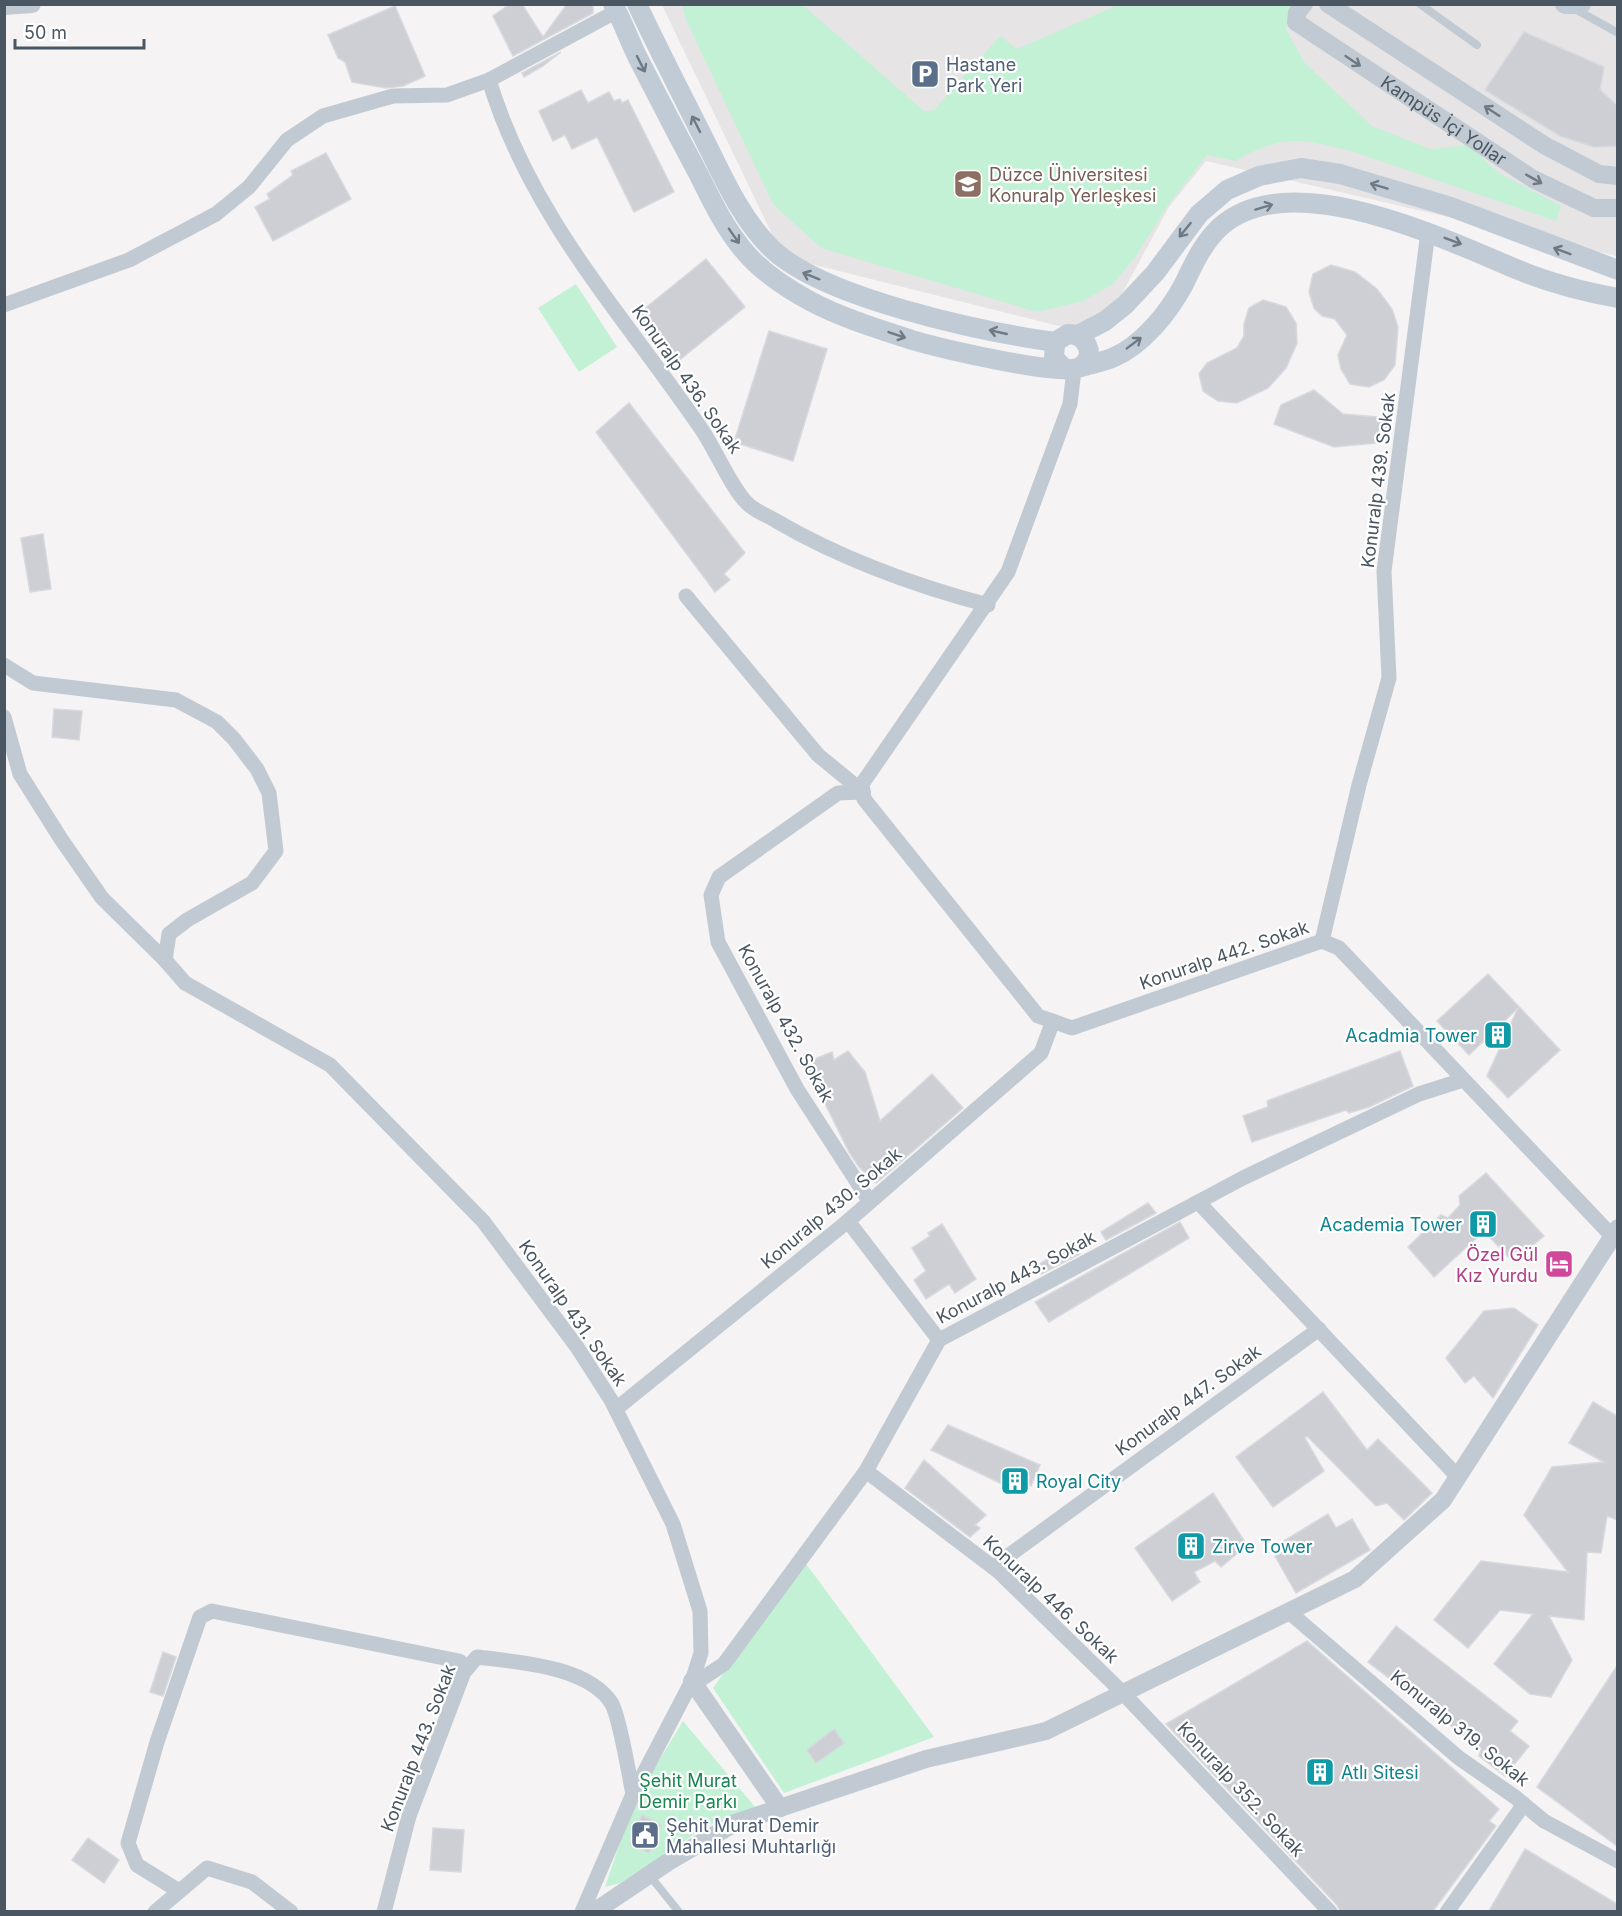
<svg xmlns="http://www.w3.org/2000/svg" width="1622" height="1916" viewBox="0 0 1622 1916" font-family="Inter,sans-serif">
<rect width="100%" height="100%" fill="#f5f3f3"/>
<!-- education -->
<polygon fill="#e6e4e5" points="662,5 1617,5 1617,256 1206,161 1169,207 1099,336 783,257"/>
<!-- green -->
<g fill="#c3f1d5">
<path d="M 682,5 L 803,5 L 924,111 L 934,110 L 1000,36 L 1017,49 L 1118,5 L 1293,5 L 1286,29 L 1304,62 L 1372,126 L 1430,149 L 1468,145 L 1499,173 L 1561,206 L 1556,221 L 1351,151 C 1299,138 1283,134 1235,161 L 1207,155 L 1168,205 L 1136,256 L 1113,284 L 1083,301 L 1037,312 L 821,248 L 773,204 L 686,20 Z"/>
<polygon points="576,284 617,347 579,372 538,308"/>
<polygon points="804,1561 934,1737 784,1793 713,1688"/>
<polygon points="683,1721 755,1807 709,1825 620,1883 605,1887 628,1819 648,1779"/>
</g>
<!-- building -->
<g fill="#cdcfd5" stroke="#d7d9de" stroke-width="1.5">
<polygon points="510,4 522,4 543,37 567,4 593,4 593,13 513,56 493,16"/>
<polygon points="395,6 425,76 403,86 386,88 352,82 345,62 338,58 328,35"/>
<polygon points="1524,32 1604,67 1600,90 1617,105 1617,146 1594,147 1560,136 1485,90"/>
<polygon points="561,52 543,66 524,77 522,73"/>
<polygon points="581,90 588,103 609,92 614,101 620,99 622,103 628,100 674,192 634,212 597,137 572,149 565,135 553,141 539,111"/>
<polygon points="326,153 351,199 273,241 255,207 270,199 267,194 293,175 291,171"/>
<polygon points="706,259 745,307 677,362 638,314"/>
<polygon points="1331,265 1355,272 1377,289 1392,309 1398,327 1395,365 1384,380 1369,387 1350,384 1341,369 1338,355 1347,335 1335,319 1322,316 1314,308 1309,292 1313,274"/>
<polygon points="1263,300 1286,307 1296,323 1297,343 1286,368 1268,388 1237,403 1218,401 1203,391 1199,374 1207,363 1237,348 1244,336 1244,324 1249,308"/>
<polygon points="769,331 827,349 793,461 734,442"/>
<polygon points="1314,390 1343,414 1389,418 1386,442 1334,447 1274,424 1281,405"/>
<polygon points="629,403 745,553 724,574 730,580 715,592 596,432"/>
<polygon points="43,534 51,589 30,592 21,538"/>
<polygon points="54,709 82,711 79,740 52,737"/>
<polygon points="1488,974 1560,1050 1508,1098 1487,1076 1518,1008 1469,1055 1437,1021"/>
<polygon points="848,1051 865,1072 880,1121 932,1074 963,1108 876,1183 859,1167 849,1152 805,1063 832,1052 834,1060"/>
<polygon points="1400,1051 1413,1086 1369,1107 1349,1113 1346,1110 1252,1142 1243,1116 1268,1107 1267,1101"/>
<polygon points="1486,1173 1544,1236 1513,1262 1484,1231 1434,1277 1408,1247 1441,1215 1448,1218 1460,1205 1459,1196"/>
<polygon points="1148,1203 1156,1213 1106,1240 1101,1232"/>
<polygon points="1180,1222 1189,1238 1049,1322 1035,1302"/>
<polygon points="942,1224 976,1279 955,1293 949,1284 926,1299 914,1280 926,1271 912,1248 930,1236 928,1233"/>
<polygon points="1074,1243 1080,1254 1041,1274 1036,1266"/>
<polygon points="1514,1308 1538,1325 1493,1398 1474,1376 1465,1383 1446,1358 1484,1311"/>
<polygon points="1323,1392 1367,1450 1378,1439 1432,1493 1404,1520 1387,1503 1376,1506 1307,1436 1305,1438 1324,1471 1273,1507 1236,1457"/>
<polygon points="1593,1402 1617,1416 1617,1520 1607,1516 1601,1553 1587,1552 1584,1620 1549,1616 1572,1660 1551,1697 1530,1694 1494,1664 1533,1614 1500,1610 1468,1648 1434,1620 1481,1561 1568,1572 1524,1515 1552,1467 1604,1462 1569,1443"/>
<polygon points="948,1425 1040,1465 1031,1486 1026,1483 1021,1493 931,1450"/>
<polygon points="924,1460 986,1515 975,1525 980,1528 970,1537 905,1488"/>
<polygon points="1213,1493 1247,1545 1221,1567 1215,1561 1194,1572 1200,1582 1172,1601 1135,1548"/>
<polygon points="1328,1514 1336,1528 1352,1519 1370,1550 1296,1593 1275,1556 1286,1550 1282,1542"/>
<polygon points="1396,1626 1518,1721 1510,1731 1529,1746 1505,1776 1479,1756 1481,1749 1368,1662"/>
<polygon points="1307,1641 1499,1809 1489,1821 1496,1826 1433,1911 1340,1911 1337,1905 1166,1724"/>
<polygon points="163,1652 176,1657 163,1696 150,1692"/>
<polygon points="1617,1666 1617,1846 1537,1787"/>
<polygon points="834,1729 844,1743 816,1763 807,1750"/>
<polygon points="642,1815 661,1825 649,1853 630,1844"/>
<polygon points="433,1828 464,1830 461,1872 430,1870"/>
<polygon points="88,1838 119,1860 104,1883 72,1860"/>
<polygon points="1525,1849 1617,1904 1617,1911 1489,1911"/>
</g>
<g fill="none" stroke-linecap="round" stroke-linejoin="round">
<!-- service -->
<g stroke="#c1cad2" stroke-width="8">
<polyline points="1420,4 1477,45"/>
<polyline points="1577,10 1618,33"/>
<polyline points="650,1876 679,1912"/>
</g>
<!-- minor -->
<g stroke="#c1cad2" stroke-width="15">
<path d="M 489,80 C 531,218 623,314 702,430 C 715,449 732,489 747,503 C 754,511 769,516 778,522 C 842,559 916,586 988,605"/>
<polyline points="4,305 129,260 216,214 249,187 287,140 323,116 393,96 447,95 489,80 617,11"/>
<polyline points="1074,370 1070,404 1008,572 862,784 864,799 1038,1016 1072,1028 1322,941 1339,948 1611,1235"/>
<polyline points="686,596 818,755 863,792"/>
<polyline points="4,665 33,683 176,700 217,722 234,739 257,769 269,793 276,851 252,883 187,920 169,934 165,960 185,983 330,1065 483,1221 577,1347 611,1400 673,1524 700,1611 701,1653 692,1681 633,1794 582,1912"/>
<polyline points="4,717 20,774 61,839 102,898 165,960"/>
<polyline points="863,792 838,793 719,877 711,895 718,942 797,1089 870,1202"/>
<polyline points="1322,941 1359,785 1389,678 1384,571 1428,232"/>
<polyline points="1198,1202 1458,1477"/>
<polyline points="848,1221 939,1340"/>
<polyline points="616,1409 848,1221 1041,1053 1053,1021"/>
<polyline points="866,1471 998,1571 1123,1693 1330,1912"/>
<polyline points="993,1567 1319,1329"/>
<polyline points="1289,1612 1459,1758 1515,1797 1544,1821 1618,1861"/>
<polyline points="694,1684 724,1664 866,1471 939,1340 1243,1178 1419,1094 1463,1080"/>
<polyline points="179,1891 137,1865 128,1843 157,1742 200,1617 212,1611 459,1661 468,1668"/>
<polyline points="155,1912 207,1868 252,1882 291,1912"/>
<path d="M 384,1912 L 409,1816 L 464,1672 L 477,1657 C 517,1662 589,1666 612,1704 C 620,1719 629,1775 633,1794"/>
<polyline points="1447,1912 1524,1804"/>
</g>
<!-- tertiary -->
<g stroke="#c1cad2" stroke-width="18">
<path id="s1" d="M 1304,4 L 1297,13 L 1296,22 L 1533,179 L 1594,208 L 1618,208"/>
<polyline points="1328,4 1544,145 1599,174 1618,176"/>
<polyline points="4,6 32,4"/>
<polyline points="692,1681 780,1808"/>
<polyline points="594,1912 668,1862 735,1823 926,1759 1046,1731 1355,1579 1443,1500 1618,1228"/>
</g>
<!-- secondary -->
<g stroke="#c1cbd6" stroke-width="20">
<path d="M 613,4 C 623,22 629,40 638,58 C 658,97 678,136 699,175 C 712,201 725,229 745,252 C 762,272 788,289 810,301 C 842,318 878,329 912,340 C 936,347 1064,378 1080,367 C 1098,356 1086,334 1068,334 L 1055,342 L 1054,358 L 1065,369"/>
<path d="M 637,4 C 659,51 683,97 706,143 C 724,179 741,218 770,247 C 820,298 983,332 1055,342"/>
<polyline points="1565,4 1581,4"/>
<polyline points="1078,335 1105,321 1125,305 1155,273 1199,214 1227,190 1259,176 1301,168 1340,174 1451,207 1618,270"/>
<path d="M 1081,367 C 1091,364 1102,362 1112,358 C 1142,346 1169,312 1184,284 C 1194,263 1203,243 1220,227 C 1291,163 1448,241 1521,271 C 1553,284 1585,292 1618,298"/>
</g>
</g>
<!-- one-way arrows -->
<defs><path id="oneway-shaft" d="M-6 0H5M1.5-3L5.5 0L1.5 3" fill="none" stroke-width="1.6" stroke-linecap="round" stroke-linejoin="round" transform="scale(1.5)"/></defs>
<g stroke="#6e7983">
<use href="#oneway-shaft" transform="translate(1353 61) rotate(34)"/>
<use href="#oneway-shaft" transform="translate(1492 111) rotate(-147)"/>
<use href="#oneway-shaft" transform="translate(1534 179) rotate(29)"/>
</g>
<g stroke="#6e7984">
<use href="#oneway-shaft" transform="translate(641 64) rotate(63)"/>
<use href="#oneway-shaft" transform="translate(696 124) rotate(-117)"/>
<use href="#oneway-shaft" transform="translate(1379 186) rotate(-163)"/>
<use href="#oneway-shaft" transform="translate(1264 207) rotate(-17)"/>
<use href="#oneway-shaft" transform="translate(1185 230) rotate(129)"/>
<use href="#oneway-shaft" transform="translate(734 236) rotate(55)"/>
<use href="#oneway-shaft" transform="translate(1453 241) rotate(21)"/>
<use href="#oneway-shaft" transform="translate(1562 251) rotate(-159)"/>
<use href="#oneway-shaft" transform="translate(811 276) rotate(-158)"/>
<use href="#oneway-shaft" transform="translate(998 332) rotate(-167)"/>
<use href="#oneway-shaft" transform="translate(897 335) rotate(19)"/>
<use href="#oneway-shaft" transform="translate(1134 343) rotate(-37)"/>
</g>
<!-- icons -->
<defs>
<g id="parking-square" transform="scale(1.5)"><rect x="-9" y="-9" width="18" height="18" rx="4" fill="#5c6f8a" stroke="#fff"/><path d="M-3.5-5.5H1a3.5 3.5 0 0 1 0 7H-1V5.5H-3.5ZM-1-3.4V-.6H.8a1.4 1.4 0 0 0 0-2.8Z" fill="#fff"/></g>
<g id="university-square" transform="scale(1.5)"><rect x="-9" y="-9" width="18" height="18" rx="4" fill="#8d6e63" stroke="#fff"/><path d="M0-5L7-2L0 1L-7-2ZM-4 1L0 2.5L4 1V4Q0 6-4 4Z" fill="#fff"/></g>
<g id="building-square" transform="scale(1.5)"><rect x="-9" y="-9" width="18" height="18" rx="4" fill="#0f9aa8" stroke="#fff"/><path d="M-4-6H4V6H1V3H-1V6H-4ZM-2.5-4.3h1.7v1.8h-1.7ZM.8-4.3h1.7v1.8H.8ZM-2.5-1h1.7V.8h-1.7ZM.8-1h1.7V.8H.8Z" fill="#fff"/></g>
<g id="hotel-square" transform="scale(1.5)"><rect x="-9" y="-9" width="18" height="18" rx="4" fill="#d1479c" stroke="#fff"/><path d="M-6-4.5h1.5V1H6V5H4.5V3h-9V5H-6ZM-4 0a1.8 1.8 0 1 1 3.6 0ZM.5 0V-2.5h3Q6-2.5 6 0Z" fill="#fff"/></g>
<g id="civic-square" transform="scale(1.5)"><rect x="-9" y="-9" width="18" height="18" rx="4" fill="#5c6f8a" stroke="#fff"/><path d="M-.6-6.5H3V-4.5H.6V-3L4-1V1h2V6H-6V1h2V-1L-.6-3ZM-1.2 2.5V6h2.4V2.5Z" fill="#fff"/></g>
</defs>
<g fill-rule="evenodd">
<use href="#parking-square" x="925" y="74"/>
<use href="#university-square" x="968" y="184"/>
<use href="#building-square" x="1498" y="1035"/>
<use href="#building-square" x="1483" y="1224"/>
<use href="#hotel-square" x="1559" y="1264"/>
<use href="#building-square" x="1015" y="1481"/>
<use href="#building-square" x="1191" y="1546"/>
<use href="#building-square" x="1320" y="1772"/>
<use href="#civic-square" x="645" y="1835"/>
</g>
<g text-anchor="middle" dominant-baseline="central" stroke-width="4.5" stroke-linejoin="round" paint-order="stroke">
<!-- service labels -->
<g font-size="18" fill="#4e5e75" stroke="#fff" text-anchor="start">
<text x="946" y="64">Hastane<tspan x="946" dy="21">Park Yeri</tspan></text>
<text x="666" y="1825">Şehit Murat Demir<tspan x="666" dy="21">Mahallesi Muhtarlığı</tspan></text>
</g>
<!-- street labels -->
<g font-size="18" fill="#4a5661" stroke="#fff">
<text stroke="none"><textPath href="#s1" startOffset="198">Kampüs İçi Yollar</textPath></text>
<text transform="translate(687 379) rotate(55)">Konuralp 436. Sokak</text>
<text transform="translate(1378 480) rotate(-83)">Konuralp 439. Sokak</text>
<text transform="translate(1224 955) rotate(-19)">Konuralp 442. Sokak</text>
<text transform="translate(786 1023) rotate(61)">Konuralp 432. Sokak</text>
<text transform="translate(831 1208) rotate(-40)">Konuralp 430. Sokak</text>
<text transform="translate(1016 1277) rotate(-28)">Konuralp 443. Sokak</text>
<text transform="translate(573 1313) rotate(55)">Konuralp 431. Sokak</text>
<text transform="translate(1188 1400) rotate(-36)">Konuralp 447. Sokak</text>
<text transform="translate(1051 1599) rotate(43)">Konuralp 446. Sokak</text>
<text transform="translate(1460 1728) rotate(39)">Konuralp 319. Sokak</text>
<text transform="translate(418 1748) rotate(-69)">Konuralp 443. Sokak</text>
<text transform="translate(1241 1789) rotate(47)">Konuralp 352. Sokak</text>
</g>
<!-- education labels -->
<g font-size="18" fill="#785e54" stroke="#fff" text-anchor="start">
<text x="989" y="174">Düzce Üniversitesi<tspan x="989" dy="21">Konuralp Yerleşkesi</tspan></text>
</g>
<!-- culture labels -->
<g font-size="18" fill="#0d838f" stroke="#fff" text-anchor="start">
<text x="1477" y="1035" text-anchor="end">Acadmia Tower</text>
<text x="1462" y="1224" text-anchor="end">Academia Tower</text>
<text x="1036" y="1481">Royal City</text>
<text x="1212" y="1546">Zirve Tower</text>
<text x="1341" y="1772">Atlı Sitesi</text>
</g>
<!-- hotel labels -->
<g font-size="18" fill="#b23c85" stroke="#fff" text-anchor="end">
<text x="1538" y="1254">Özel Gül<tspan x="1538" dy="21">Kız Yurdu</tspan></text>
</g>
<!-- park labels -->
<g font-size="18" fill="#17864f" stroke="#fff">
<text x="688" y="1780">Şehit Murat<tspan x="688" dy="21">Demir Parkı</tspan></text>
</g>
</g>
<!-- border -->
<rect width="1622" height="1916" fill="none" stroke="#4a5661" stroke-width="12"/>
<!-- scale -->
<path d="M15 39v9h129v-9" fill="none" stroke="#4a5661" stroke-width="3"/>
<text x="24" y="39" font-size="18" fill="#4a5661" stroke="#ffffff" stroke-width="4.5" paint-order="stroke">50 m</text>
</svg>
